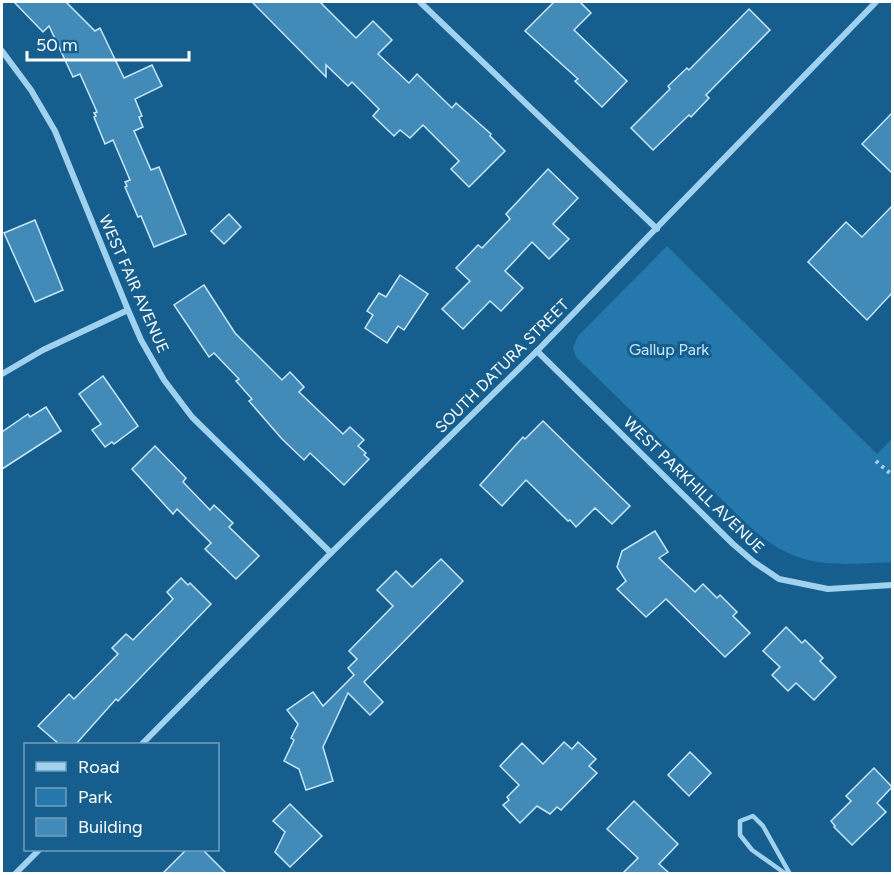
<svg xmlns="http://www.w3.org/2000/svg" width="894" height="875" viewBox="0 0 894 875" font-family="Figtree,sans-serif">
<rect width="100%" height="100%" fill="#155e8e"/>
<!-- green -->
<path fill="#2478ab" d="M 667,246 L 877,454 L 892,439 L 892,562 C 832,565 798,570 750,527 L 576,357 L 573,348 L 578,336 Z"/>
<!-- building -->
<g fill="#428bb8" stroke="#c6e7fc" stroke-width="1.5">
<polygon points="14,2 66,2 95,31 100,28 124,78 152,65 162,86 135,99 142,116 139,117 143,127 134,131 151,170 159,167 186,234 154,247 141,216 138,217 125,187 127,186 125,182 130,180 113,140 105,144 94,117 96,116 94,113 97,112 80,74 73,77 49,26 43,32"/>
<polygon points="252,2 320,2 356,38 373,21 392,40 378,54 409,83 417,74 452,108 456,103 491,134 490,136 505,151 469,187 451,169 459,161 423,125 410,138 400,130 394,136 373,116 379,109 352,82 348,86 326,65 326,77"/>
<polygon points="554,2 580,2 591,13 574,30 627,81 602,107 575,81 578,79 525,31"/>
<polygon points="749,9 770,30 706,95 709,98 691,117 689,115 653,150 631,128 670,89 668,86 687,68 689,70"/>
<polygon points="892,113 892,173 862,144"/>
<polygon points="548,169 578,198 553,224 569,239 549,259 532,242 505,271 523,288 501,311 490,301 463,329 442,309 470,281 456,268 478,245 482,248 510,219 506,214"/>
<polygon points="892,206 892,293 867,320 808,262 846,222 862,237"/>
<polygon points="229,214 241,227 224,244 211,231"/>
<polygon points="35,220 63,290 35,302 4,233"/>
<polygon points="400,275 428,294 404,330 398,326 387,343 365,328 373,315 367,311 379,293 386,297"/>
<polygon points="204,285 235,333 282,380 290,372 304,387 299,392 343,434 350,427 364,440 358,446 366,453 364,455 369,459 344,485 310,453 304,460 282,439 249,401 252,399 236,381 239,379 214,353 209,357 174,305"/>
<polygon points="103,376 138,426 114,444 112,442 105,447 92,430 101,424 79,394"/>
<polygon points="46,407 61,431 2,469 2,432 28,414 30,417"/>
<polygon points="543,421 630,506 612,524 595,508 576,527 570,520 568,521 526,480 502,506 480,485 523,437 525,439"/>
<polygon points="155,446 186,478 183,482 210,510 214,505 233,523 229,527 259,556 236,579 205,549 211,543 177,509 173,514 132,469"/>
<polygon points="655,531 668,552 659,558 695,592 703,584 717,598 720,595 737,612 733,616 750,633 725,657 666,599 646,617 617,589 626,581 617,567 622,551"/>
<polygon points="441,559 463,581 364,682 383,702 370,715 348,693 323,747 333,781 306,790 299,769 284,761 294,740 291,738 298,724 287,710 313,692 323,706 354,675 348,668 357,659 349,651 393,606 377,590 396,571 412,587"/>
<polygon points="181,578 188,585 190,583 211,604 118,701 116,699 76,744 59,744 38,726 69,694 74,699 118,654 112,648 126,634 133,640 173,599 167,592"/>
<polygon points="786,627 802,643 805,640 823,658 820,661 836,677 814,700 796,683 788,691 772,675 780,667 763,651"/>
<polygon points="564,742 572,749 578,742 596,759 589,766 597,773 561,810 557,807 550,814 537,806 520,823 503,805 509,800 507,797 519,785 500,766 522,743 543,764"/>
<polygon points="690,752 711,773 689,796 668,775"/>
<polygon points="874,768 892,787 877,803 886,812 852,845 834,827 835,826 831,821 851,801 846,796"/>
<polygon points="634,801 678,844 659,864 669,873 623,873 638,858 607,829"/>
<polygon points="290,804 322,836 290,867 275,852 285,832 273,821"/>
<polygon points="187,849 202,849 226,873 163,873"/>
</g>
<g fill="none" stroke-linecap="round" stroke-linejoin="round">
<!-- path -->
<polyline stroke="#a0d2f0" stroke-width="4" stroke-dasharray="3 4.5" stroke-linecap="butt" points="876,461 892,475"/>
<!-- service -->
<polyline stroke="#a0d2f0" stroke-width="4.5" points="786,874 752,850 740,835 740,821 753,816 763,826 790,874"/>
<!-- minor -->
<g stroke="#a0d2f0" stroke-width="6">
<polyline points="420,2 657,229"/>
<polyline points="2,51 31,90 55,131 128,310 141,340 164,380 192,417 331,553"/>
<polyline points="537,351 733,544 754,562 779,579 828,589 892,585"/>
<polyline points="2,374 43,350 128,310"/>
<polyline points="142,744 331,553 537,351 876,2"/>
<polyline points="15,874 39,850"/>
</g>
</g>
<g text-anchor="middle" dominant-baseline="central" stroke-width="6" stroke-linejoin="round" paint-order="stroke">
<!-- street labels -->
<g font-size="16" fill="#fff" stroke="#155e8e">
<text transform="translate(134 284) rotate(66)">WEST FAIR AVENUE</text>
<text transform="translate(502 366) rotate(-45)">SOUTH DATURA STREET</text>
<text transform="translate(694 485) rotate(44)">WEST PARKHILL AVENUE</text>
</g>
<!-- park labels -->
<g font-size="16" fill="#c6e7fc" stroke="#155e8e">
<text x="669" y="349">Gallup Park</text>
</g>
</g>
<!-- border -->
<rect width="894" height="875" fill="none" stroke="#ffffff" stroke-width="6"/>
<!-- legend -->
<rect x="24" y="743" width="195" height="108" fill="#155e8e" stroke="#739ebb" stroke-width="1.5"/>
<rect x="36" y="762" width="30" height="9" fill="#a0d2f0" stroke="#739ebb" stroke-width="1.5"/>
<text x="78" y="773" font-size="18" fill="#ffffff">Road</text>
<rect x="36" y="788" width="30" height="18" fill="#2478ab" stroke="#739ebb" stroke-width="1.5"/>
<text x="78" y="803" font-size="18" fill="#ffffff">Park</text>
<rect x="36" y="818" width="30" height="18" fill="#428bb8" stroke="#739ebb" stroke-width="1.5"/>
<text x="78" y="833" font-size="18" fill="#ffffff">Building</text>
<!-- scale -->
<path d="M27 51v9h162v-9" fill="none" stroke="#ffffff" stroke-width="3"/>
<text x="36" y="51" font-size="18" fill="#ffffff" stroke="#155e8e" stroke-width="4.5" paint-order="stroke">50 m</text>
</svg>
